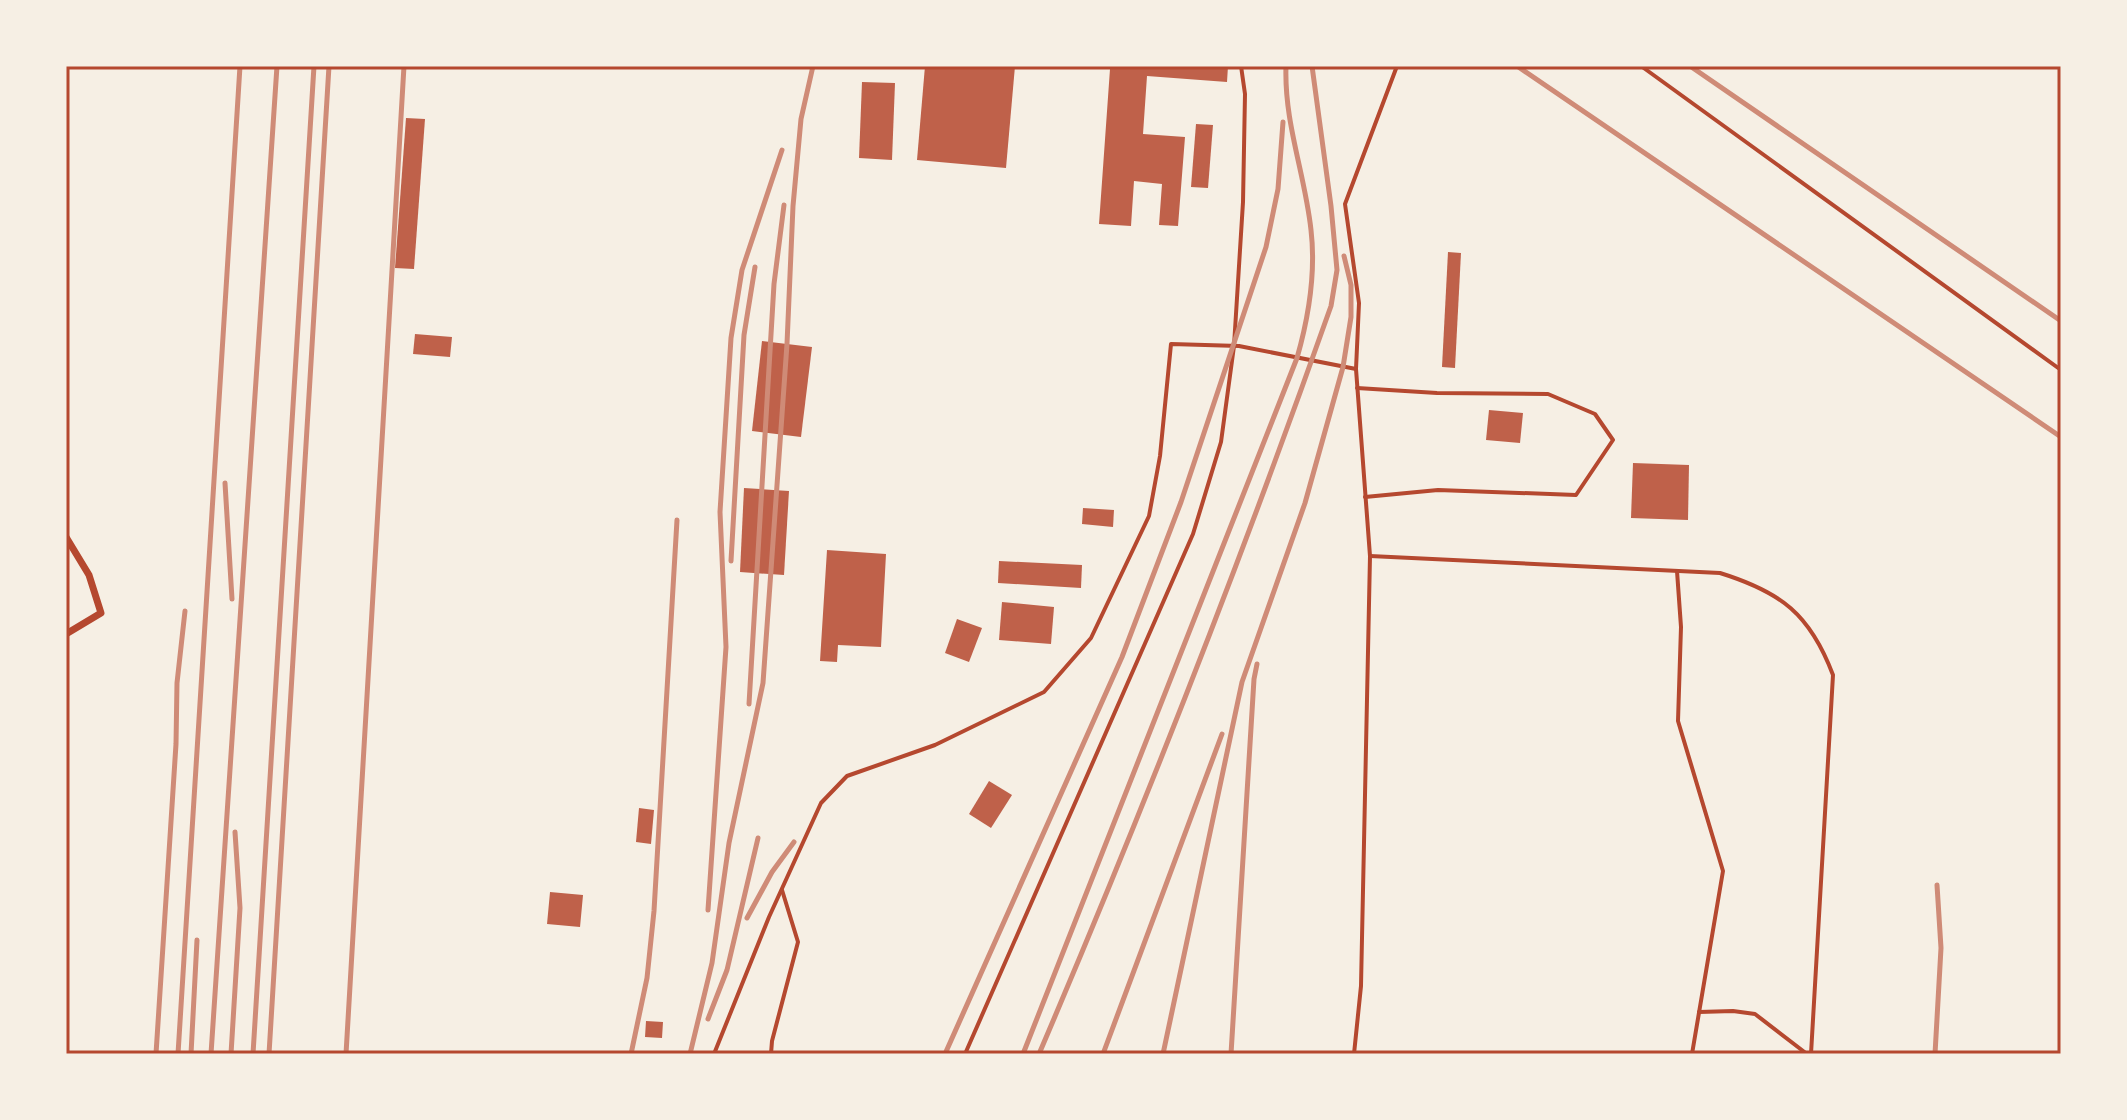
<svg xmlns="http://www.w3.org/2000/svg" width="2127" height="1120" viewBox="0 0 2127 1120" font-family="Manrope,sans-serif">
<rect width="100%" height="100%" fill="#f6efe4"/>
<!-- building -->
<g fill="#bf614a">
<polygon points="925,66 1015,66 1006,168 917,160"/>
<polygon points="1097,66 1228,66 1227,82 1147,76 1143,134 1185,137 1178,226 1159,225 1162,184 1134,181 1131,226 1099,224 1110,69 1097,68"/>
<polygon points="862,82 895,83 892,160 859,158"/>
<polygon points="406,118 425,119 414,269 395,268"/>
<polygon points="1196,124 1213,125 1208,188 1191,187"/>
<polygon points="1448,252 1461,253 1455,368 1442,367"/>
<polygon points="415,334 452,337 450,357 413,354"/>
<polygon points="762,341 812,347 801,437 752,431"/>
<polygon points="1489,410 1523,413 1520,443 1486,440"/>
<polygon points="1633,463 1689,465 1688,520 1631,518"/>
<polygon points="744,488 789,491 784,575 740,572"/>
<polygon points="1083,508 1114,510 1113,527 1082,524"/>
<polygon points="827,550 886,554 881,647 838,645 837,662 820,661"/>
<polygon points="999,561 1082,565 1081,588 998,583"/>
<polygon points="1002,602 1054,607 1051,644 999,640"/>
<polygon points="957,619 982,628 969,662 945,653"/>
<polygon points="989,781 1012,795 991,828 969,814"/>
<polygon points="639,808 654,810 651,844 636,842"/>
<polygon points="550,892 583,895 580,927 547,924"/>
<polygon points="646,1021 663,1022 662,1038 645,1037"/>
</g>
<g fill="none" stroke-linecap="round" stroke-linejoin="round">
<!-- service -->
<g stroke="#b5482f" stroke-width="4">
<polyline points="1641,66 2061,370"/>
<polyline points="1357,388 1437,393 1548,394 1595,414 1613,440 1576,495 1438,490 1365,497"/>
<path d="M 1370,556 L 1720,573 C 1781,592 1810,614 1833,675 L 1811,1054"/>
<polyline points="1677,571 1681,627 1678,721 1723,871 1692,1054"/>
<polyline points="1699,1012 1733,1011 1755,1014 1807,1054"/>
<polyline points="714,1054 769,917 821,803 847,776 935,745 1044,692 1091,638 1149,516 1160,456 1171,344 1239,346 1356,369"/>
<polyline points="771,1054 772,1041 798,942 782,890"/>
<polyline points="965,1054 1193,534 1221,442 1234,346 1243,202 1245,94 1241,66"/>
<polyline points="1354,1054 1361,986 1370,556 1356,369 1359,303 1345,204 1397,66"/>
</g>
<!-- minor -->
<polyline stroke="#b5482f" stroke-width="7" points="66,537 89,575 101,613 66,634"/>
<!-- rail -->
<g stroke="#cf8b77" stroke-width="5">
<polyline points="1517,66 2061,437"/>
<polyline points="1690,66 2061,321"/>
<polyline points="225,483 232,599"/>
<polyline points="731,561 744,335 755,267"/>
<polyline points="749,704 774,284 784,205"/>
<polyline points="708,910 726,647 720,512 731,338 742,270 782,150"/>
<polyline points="747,918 772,872 794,842"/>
<polyline points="708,1019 727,970 758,838"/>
<polyline points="156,1054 176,744 177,683 185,611"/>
<polyline points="178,1054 240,66"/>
<polyline points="191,1054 197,940"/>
<polyline points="211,1054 277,66"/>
<polyline points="231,1054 240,908 235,832"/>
<polyline points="253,1054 314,66"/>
<polyline points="269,1054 329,66"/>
<polyline points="346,1054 404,66"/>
<polyline points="631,1054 647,978 654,911 677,520"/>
<polyline points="690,1054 712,963 729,843 763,683 787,344 793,206 801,119 813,66"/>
<polyline points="945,1054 1122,657 1181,502 1266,247 1278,189 1283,122"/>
<path d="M 1023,1054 L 1297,358 C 1309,316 1316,273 1311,230 C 1305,174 1284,123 1286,66"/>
<path d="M 1039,1054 C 1144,808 1242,558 1331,306 L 1337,270 L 1331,206 L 1312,66"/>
<polyline points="1103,1054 1222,734"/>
<polyline points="1163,1054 1242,682 1305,503 1343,367 1351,317 1351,285 1344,256"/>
<polyline points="1231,1054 1254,679 1257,664"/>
<polyline points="1935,1054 1941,948 1937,885"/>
</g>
</g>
<!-- border -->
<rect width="2127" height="1120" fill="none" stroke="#f6efe4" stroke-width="136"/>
<rect x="68" y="68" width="1991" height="984" fill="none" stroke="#b5482f" stroke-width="3"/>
</svg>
